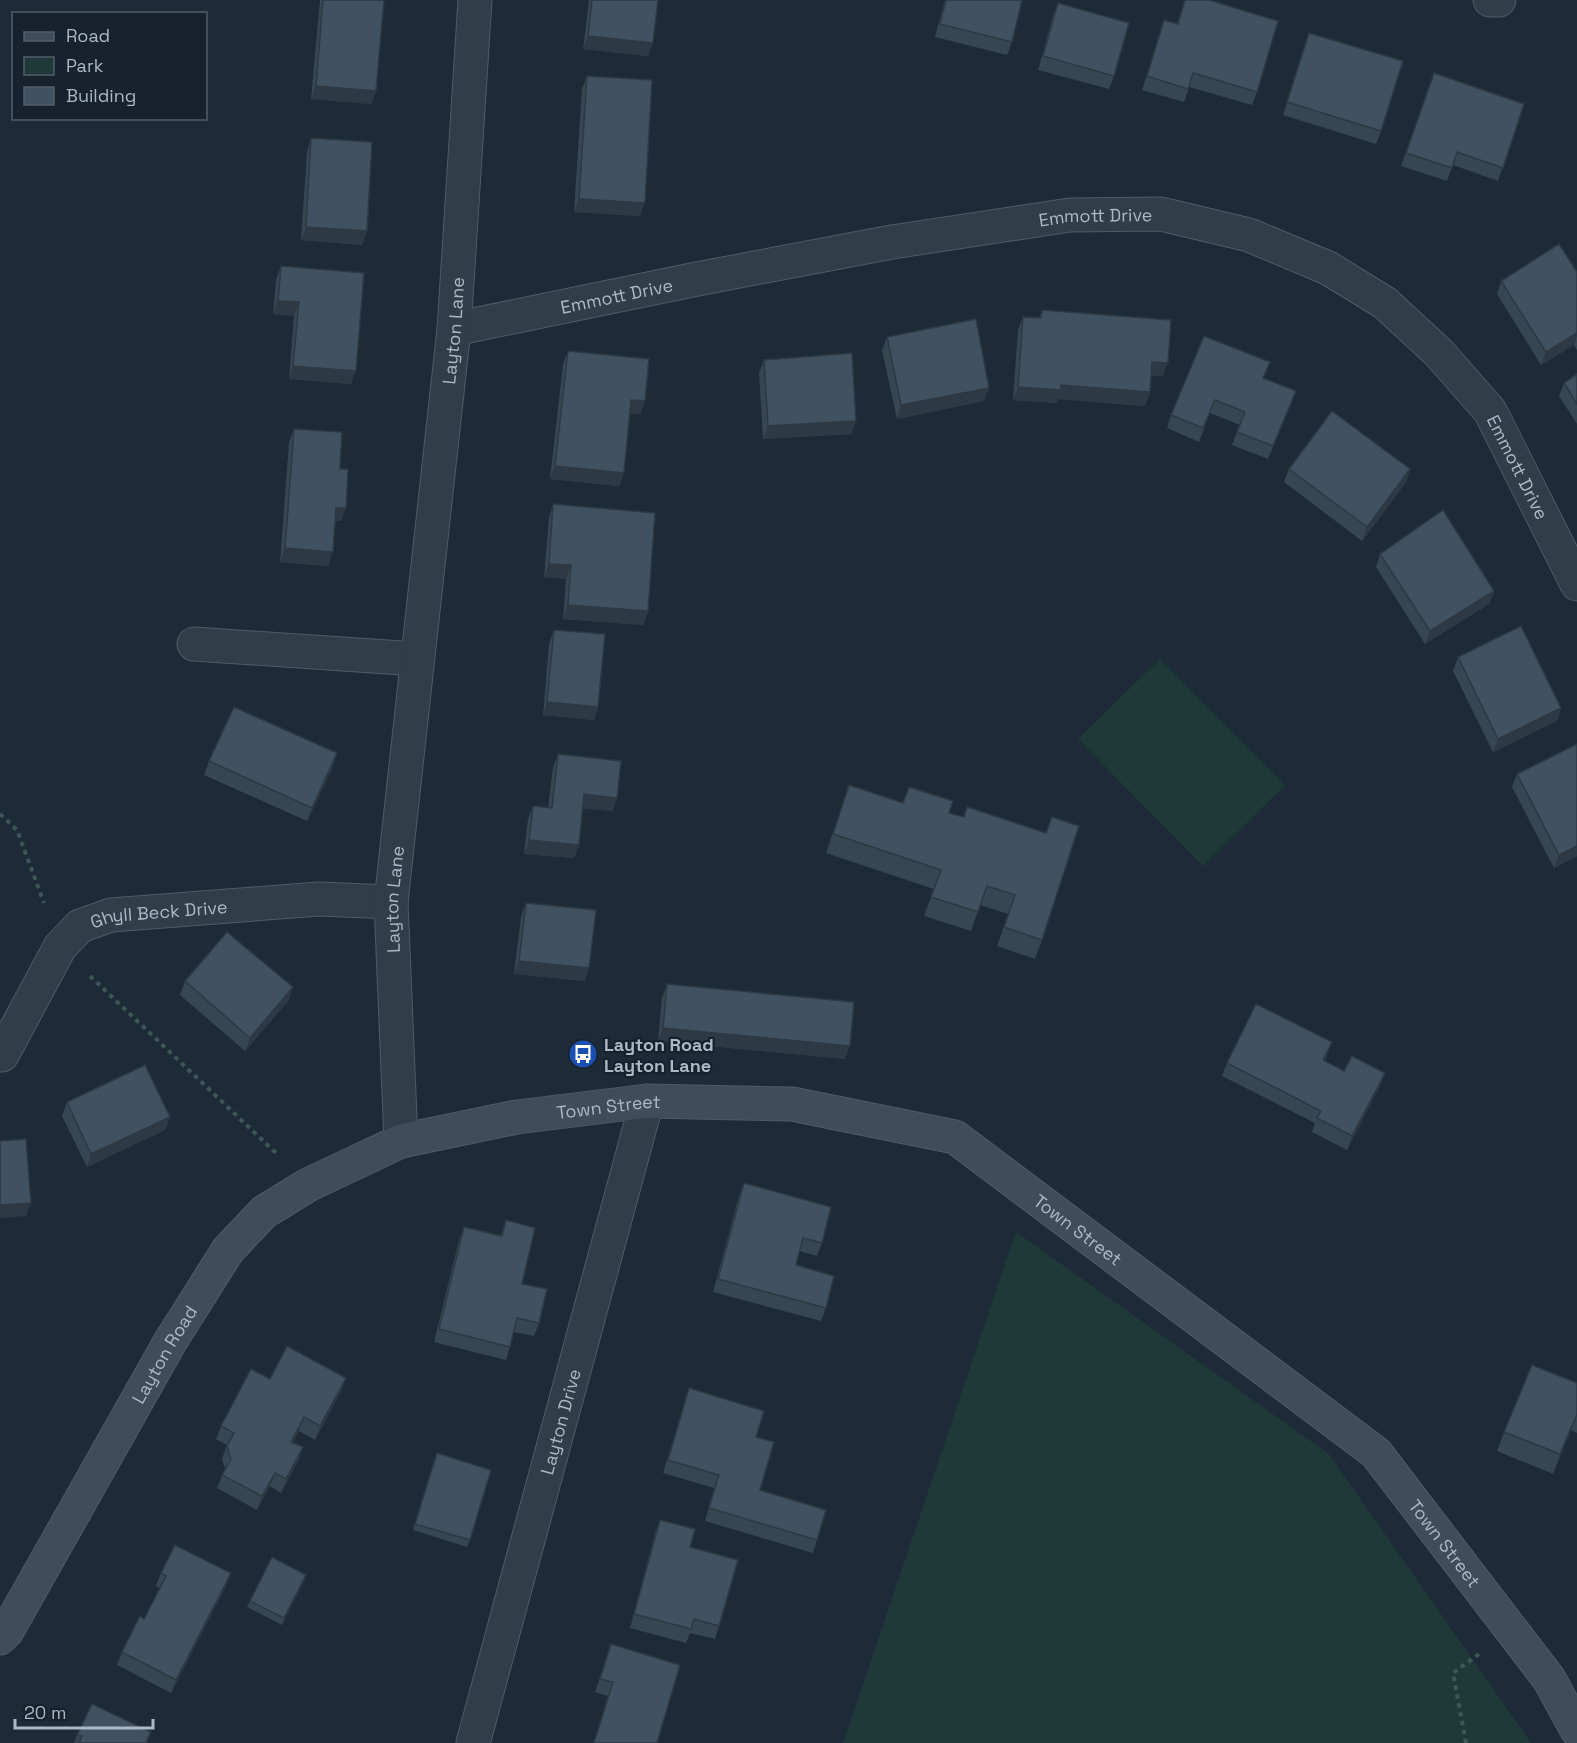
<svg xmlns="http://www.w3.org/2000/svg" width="1577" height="1743" viewBox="0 0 1577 1743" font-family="'Space Grotesk',sans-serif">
<rect width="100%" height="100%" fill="#1d2b38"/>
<!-- green -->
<g fill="#1f3939">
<polygon points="1160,659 1285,785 1203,866 1078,739"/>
<polygon points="1016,1232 1329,1454 1531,1743 843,1743"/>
</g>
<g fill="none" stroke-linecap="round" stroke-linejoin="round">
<!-- street casing -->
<g stroke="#4f5b67" stroke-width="35">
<g id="street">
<polyline points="1490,0 1499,0"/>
<path id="s1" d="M 454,329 L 697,279 L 892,242 L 1070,215 L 1161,214 L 1249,235 L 1328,268 L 1385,303 L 1439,353 L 1490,411 L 1577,584"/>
<polyline points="194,644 417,659"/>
<path id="s2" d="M 2,1055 L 60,947 L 80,926 L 111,915 L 319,899 L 391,902"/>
<path id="s3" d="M 401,1141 L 391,902 L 454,329 L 475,0"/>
<path id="s4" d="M 473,1743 L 647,1101"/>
</g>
</g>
<!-- secondary casing -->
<g stroke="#4f5b67" stroke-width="35">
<g id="secondary">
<path id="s5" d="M 0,1638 L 7,1631 L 170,1342 L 228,1250 L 264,1212 L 308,1185 L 401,1141 L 517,1117 L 647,1101 L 792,1104 L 955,1137 L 1376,1453 L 1549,1679 L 1577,1730"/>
</g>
</g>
<!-- path -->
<g stroke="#3d5656" stroke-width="4" stroke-dasharray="4.5 4.5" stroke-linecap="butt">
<polyline points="0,814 17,830 44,903"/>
<polyline points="90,976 278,1155"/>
<polyline points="1466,1743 1453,1673 1479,1654"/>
</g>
<!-- street -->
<use href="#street" stroke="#313d48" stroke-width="33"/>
<!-- secondary -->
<use href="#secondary" stroke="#3e4c5c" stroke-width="33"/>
</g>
<!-- wall -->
<g fill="#374653">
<polygon points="320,0 384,0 376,91 371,104 311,99"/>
<polygon points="589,0 658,0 648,56 583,49"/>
<polygon points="945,0 1022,0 1012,42 1007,55 935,37"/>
<polygon points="1185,0 1257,92 1252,105 1189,87 1184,102 1142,90 1164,20 1177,24"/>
<polygon points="1058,3 1114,76 1109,89 1038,70 1053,16"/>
<polygon points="1309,33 1381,131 1376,144 1283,115"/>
<polygon points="1434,73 1524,104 1498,181 1453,165 1447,181 1401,166"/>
<polygon points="587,76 640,216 574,212 582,89"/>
<polygon points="311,138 367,231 362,245 301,240 307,152"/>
<polygon points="281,266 351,384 289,379 294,316 273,314 276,280"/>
<polygon points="1577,272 1577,350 1574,345 1541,365 1497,294 1501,281"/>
<polygon points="1042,310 1163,376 1151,376 1150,392 1145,406 1058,399 1056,403 1013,400 1018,330 1023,317 1039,318"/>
<polygon points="887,337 984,401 897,419 882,350"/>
<polygon points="568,351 645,401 640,414 630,413 624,473 619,486 550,479 563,364"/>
<polygon points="764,360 856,421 851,434 763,439 759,373"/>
<polygon points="1577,374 1577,424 1559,396 1564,383"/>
<polygon points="1264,378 1291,404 1268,459 1232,445 1240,425 1210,413 1199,442 1167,428 1171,415"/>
<polygon points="294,429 340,469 346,508 341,521 335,521 328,566 280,562 289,442"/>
<polygon points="1289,469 1410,469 1406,482 1362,541 1284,482"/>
<polygon points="553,504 648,611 643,625 563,619 566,579 544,577 549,518"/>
<polygon points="1380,554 1494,591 1489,604 1425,644 1376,567"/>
<polygon points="554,630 598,707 594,720 543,715 549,644"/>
<polygon points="1458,657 1561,708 1557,721 1493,752 1453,671"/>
<polygon points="1577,744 1577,856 1554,868 1512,787 1517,774"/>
<polygon points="558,754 617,798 612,811 583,808 579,845 574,858 524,854 528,819 533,806 548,808 553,767"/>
<polygon points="209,761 333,767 307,821 204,775"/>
<polygon points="849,785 903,803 909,787 949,813 963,817 967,807 1042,940 1035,959 997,946 1008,914 980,905 971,931 924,916 934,889 826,853"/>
<polygon points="526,903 585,981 514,974 521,916"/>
<polygon points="185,981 293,987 288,1001 245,1051 180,995"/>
<polygon points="667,984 845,1059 658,1041 662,998"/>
<polygon points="1327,1056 1325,1061 1344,1071 1385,1073 1380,1086 1347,1150 1312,1132 1315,1123 1222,1076 1227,1063"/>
<polygon points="67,1102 170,1117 165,1130 87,1167 62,1116"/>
<polygon points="744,1183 822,1243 817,1256 799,1251 796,1265 826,1308 821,1321 713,1292 739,1196"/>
<polygon points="506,1220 522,1284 539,1323 534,1336 514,1332 510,1347 506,1360 434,1342 459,1240 464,1227 501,1235"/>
<polygon points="346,1378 341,1391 315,1440 299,1431 293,1442 303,1447 298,1461 281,1493 270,1486 257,1510 217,1488 225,1469 222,1459 227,1445 216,1439 221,1426 270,1379"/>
<polygon points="1577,1383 1577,1433 1571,1430 1553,1474 1497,1451 1504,1432"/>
<polygon points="689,1388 756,1437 760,1490 817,1540 813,1553 705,1521 714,1488 663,1473"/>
<polygon points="434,1460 470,1540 467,1547 413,1530"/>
<polygon points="660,1520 690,1547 719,1626 715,1639 690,1633 686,1643 630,1628 655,1533"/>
<polygon points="161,1573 226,1586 171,1693 117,1665 122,1652 144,1619 160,1588 156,1586"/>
<polygon points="306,1575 304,1581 282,1625 247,1607 250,1601"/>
<polygon points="611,1644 657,1743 594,1743 608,1696 595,1692"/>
<polygon points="151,1732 147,1743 74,1743 77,1735"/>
</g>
<!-- shaded-wall -->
<g fill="#2d3944">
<polygon points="588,36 653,43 648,56 583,49"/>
<polygon points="316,86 376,91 371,104 311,99"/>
<polygon points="579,199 645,203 640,216 574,212"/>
<polygon points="306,227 367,231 362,245 301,240"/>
<polygon points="278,301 299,302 294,316 273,314"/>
<polygon points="1577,333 1577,336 1574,345 1541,365 1546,352"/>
<polygon points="1152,362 1168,363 1163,376 1147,376"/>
<polygon points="293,366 356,371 351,384 289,379"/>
<polygon points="1061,385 1150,392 1145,406 1058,399 1056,403 1013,400 1018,387"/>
<polygon points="989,388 984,401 897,419 901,405"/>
<polygon points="631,400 645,401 640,414 626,413"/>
<polygon points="856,421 851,434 763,439 768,426"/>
<polygon points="555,466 624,473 619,486 550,479"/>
<polygon points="1410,469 1406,482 1362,541 1367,527"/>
<polygon points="336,508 346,508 341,521 332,521"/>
<polygon points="285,548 333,552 328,566 280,562"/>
<polygon points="549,564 571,565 566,579 544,577"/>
<polygon points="1494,591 1489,604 1425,644 1430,631"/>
<polygon points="568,605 648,611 643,625 563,619"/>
<polygon points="547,702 598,707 594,720 543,715"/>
<polygon points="1561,708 1557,721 1493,752 1498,739"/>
<polygon points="337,753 333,767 307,821 312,808"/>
<polygon points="584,794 617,798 612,811 579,808"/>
<polygon points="529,840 579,845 574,858 524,854"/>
<polygon points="1577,846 1577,856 1554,868 1559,855"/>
<polygon points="519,961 589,968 585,981 514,974"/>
<polygon points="293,987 288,1001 245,1051 250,1038"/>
<polygon points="663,1028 850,1046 845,1059 658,1041"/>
<polygon points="1332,1042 1327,1056 1319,1073 1323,1060"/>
<polygon points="1385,1073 1380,1086 1347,1150 1352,1136"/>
<polygon points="170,1117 165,1130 87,1167 91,1154"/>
<polygon points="31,1203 26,1216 0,1218 0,1205"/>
<polygon points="346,1378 341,1391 315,1440 320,1426"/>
<polygon points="1577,1414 1571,1430 1553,1474 1560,1454"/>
<polygon points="304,1417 299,1431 287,1455 291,1442"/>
<polygon points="303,1447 298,1461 281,1493 286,1479"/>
<polygon points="275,1473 270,1486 257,1510 262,1496"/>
<polygon points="231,1573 226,1586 171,1693 176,1680"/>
<polygon points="306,1575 304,1581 282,1625 284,1618"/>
</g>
<!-- building -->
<g fill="#405161" stroke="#2d3944" stroke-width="1.5">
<polygon points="323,0 384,0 376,91 316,86"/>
<polygon points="592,0 658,0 653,43 588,36"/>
<polygon points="946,0 1022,0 1012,42 940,24"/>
<polygon points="1185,0 1209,0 1278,21 1257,92 1193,73 1188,89 1147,76 1164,20 1178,24"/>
<polygon points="1058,3 1129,23 1114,76 1043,56"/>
<polygon points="1309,33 1403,61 1381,131 1287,102"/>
<polygon points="1434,73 1524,104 1503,168 1457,152 1452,168 1406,153"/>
<polygon points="587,76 652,80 645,203 579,199"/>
<polygon points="311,138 372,142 367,231 306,227"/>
<polygon points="1559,244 1577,272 1577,333 1546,352 1501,281"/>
<polygon points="281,266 364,273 356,371 293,366 299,302 278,301"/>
<polygon points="1042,310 1171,320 1168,363 1152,362 1150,392 1061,385 1061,390 1018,387 1023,317 1041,318"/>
<polygon points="976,319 989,388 901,405 887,337"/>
<polygon points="1204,336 1270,362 1263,378 1296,391 1273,446 1237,432 1245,412 1215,400 1203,428 1171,415"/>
<polygon points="568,351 649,359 645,401 631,400 624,473 555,466"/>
<polygon points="852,353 856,421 768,426 764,360"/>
<polygon points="1577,374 1577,404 1564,383"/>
<polygon points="1332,411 1410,469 1367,527 1289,469"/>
<polygon points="294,429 342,432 340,469 348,469 346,508 336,508 333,552 285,548"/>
<polygon points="553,504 655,513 648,611 568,605 571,565 549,564"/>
<polygon points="1443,510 1494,591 1430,631 1380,554"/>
<polygon points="1521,626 1561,708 1498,739 1458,657"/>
<polygon points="554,630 605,634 598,707 547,702"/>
<polygon points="234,707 337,753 312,808 209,761"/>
<polygon points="1577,744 1577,846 1559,855 1517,774"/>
<polygon points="558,754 621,761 617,798 584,794 579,845 529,840 533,806 552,808"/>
<polygon points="849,785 903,803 909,787 953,801 949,813 964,817 967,807 1046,833 1052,817 1079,826 1042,940 1004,927 1015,895 987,886 978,912 931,897 941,870 833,834"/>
<polygon points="526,903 596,910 589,968 519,961"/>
<polygon points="227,932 293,987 250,1038 185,981"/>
<polygon points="667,984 854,1002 850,1046 663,1028"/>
<polygon points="1256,1004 1332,1042 1323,1060 1344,1071 1352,1056 1385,1073 1352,1136 1317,1118 1321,1111 1227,1063"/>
<polygon points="145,1065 170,1117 91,1154 67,1102"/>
<polygon points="26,1139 31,1203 0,1205 0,1141"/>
<polygon points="744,1183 831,1207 822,1243 803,1238 796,1265 834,1276 826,1308 718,1279"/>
<polygon points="506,1220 535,1228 522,1284 547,1289 539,1323 517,1318 510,1347 439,1329 464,1227 502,1236"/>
<polygon points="287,1346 346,1378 320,1426 304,1417 291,1442 303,1447 286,1479 275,1473 262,1496 222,1475 231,1459 227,1446 234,1433 221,1426 251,1369 270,1379"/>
<polygon points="1532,1365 1577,1383 1577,1414 1560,1454 1504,1432"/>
<polygon points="689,1388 764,1411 756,1437 774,1442 760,1490 826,1510 817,1540 709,1508 719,1475 668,1460"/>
<polygon points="437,1453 491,1470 470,1540 415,1524"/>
<polygon points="660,1520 695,1529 690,1547 738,1560 719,1626 694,1619 691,1629 634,1614"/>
<polygon points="175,1545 231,1573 176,1680 122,1652 140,1616 144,1619 166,1576 161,1573"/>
<polygon points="272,1557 306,1575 284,1618 250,1601"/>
<polygon points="611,1644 680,1665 657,1743 594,1743 613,1682 600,1679"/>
<polygon points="92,1704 151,1732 145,1743 79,1743 82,1736 77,1735"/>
</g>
<!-- icons -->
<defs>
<g id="bus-disc" transform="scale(1.5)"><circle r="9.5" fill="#1a4fb4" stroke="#17222d"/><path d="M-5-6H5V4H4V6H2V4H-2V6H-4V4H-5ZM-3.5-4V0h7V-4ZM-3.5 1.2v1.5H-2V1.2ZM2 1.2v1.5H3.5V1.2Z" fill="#fff"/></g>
</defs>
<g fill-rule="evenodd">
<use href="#bus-disc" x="583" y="1054"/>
</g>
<g text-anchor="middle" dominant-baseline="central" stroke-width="4.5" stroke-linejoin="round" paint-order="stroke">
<!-- street labels -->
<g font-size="18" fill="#abb8c6" stroke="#17222d">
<text stroke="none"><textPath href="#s1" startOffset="652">Emmott Drive</textPath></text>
<text stroke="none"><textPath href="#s1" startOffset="166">Emmott Drive</textPath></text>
<text stroke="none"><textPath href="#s3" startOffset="814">Layton Lane</textPath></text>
<text stroke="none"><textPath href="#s1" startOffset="1174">Emmott Drive</textPath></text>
<text stroke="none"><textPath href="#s3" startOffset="242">Layton Lane</textPath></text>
<text stroke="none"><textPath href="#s2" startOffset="232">Ghyll Beck Drive</textPath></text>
<text stroke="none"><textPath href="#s5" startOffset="868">Town Street</textPath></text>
<text stroke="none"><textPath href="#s5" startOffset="1372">Town Street</textPath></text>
<text stroke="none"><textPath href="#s5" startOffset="328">Layton Road</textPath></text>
<text stroke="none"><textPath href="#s4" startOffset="333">Layton Drive</textPath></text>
<text stroke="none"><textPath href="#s5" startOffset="1858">Town Street</textPath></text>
</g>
<!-- poi labels -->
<g font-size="18" font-weight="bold" fill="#abb8c6" stroke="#17222d" text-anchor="start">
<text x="604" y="1044">Layton Road<tspan x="604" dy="21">Layton Lane</tspan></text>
</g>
</g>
<!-- legend -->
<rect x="12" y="12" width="195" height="108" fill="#17222d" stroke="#525e6a" stroke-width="1.5"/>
<rect x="24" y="32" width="30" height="9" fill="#3e4c5c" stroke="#525e6a" stroke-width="1.5"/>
<text x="66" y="42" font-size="18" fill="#abb8c6">Road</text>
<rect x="24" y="57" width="30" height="18" fill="#1f3939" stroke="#525e6a" stroke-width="1.5"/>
<text x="66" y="72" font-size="18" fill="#abb8c6">Park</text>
<rect x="24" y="87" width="30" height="18" fill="#405161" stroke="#525e6a" stroke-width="1.5"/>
<text x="66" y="102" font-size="18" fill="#abb8c6">Building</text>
<!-- scale -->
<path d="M15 1719v9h138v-9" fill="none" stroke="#abb8c6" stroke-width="3"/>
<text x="24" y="1719" font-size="18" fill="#abb8c6" stroke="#17222d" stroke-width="4.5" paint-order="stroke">20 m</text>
</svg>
